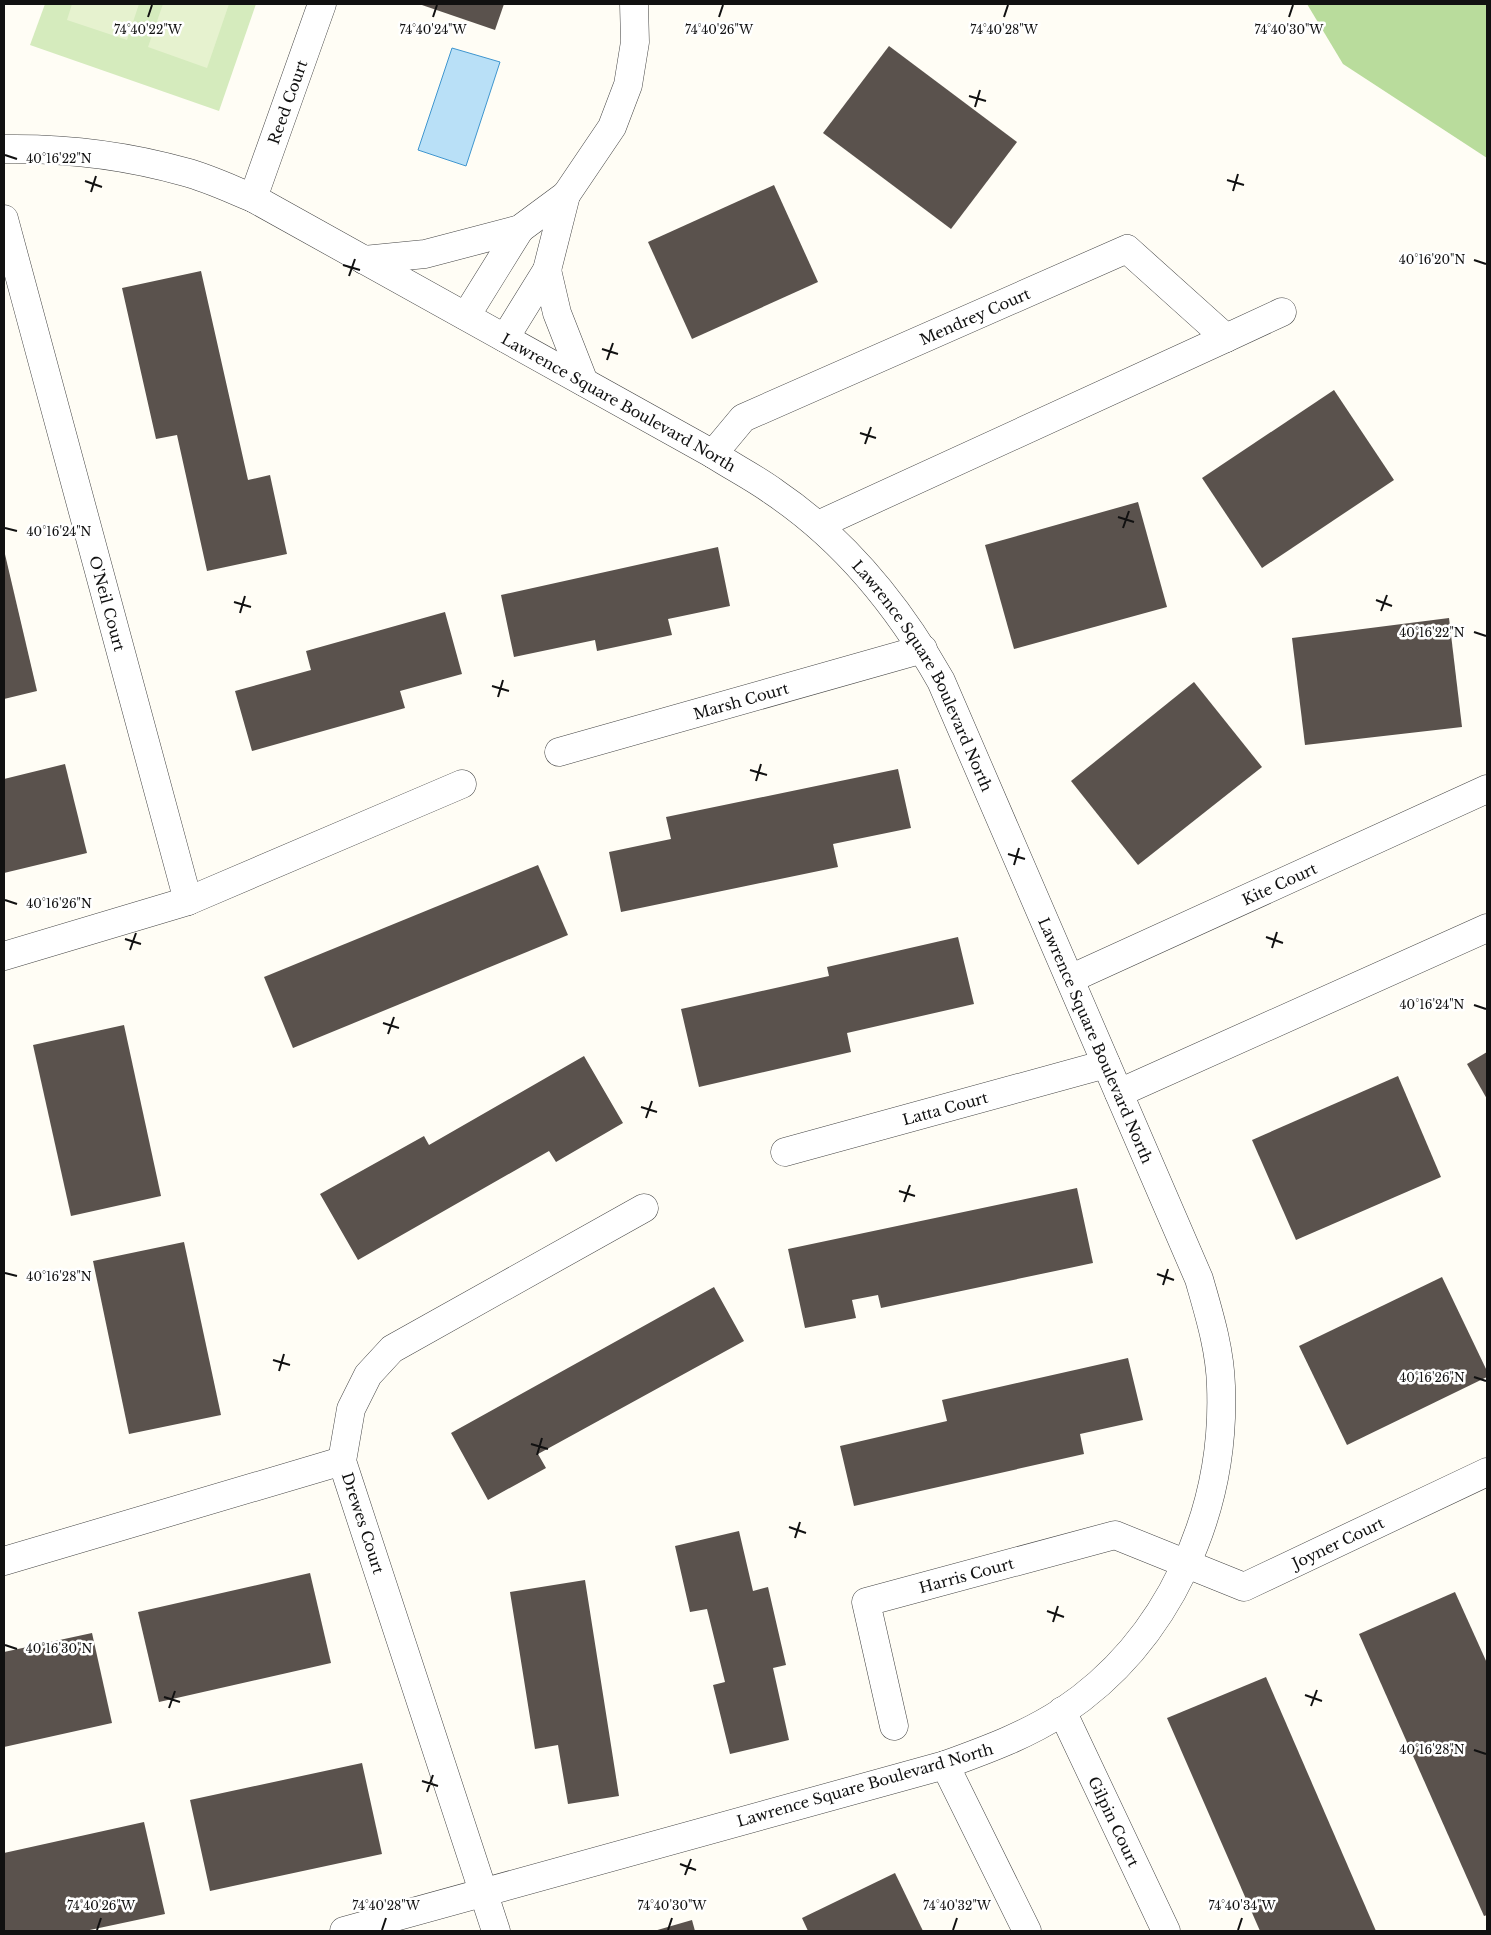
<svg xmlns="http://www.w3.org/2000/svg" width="1491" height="1935" viewBox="0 0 1491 1935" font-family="'Libre Baskerville',serif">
<rect width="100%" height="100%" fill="#fffdf5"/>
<!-- green -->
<polygon fill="#d5ebbd" points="45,4 256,4 219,111 30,45"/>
<!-- forest -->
<polygon fill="#b9dc9c" points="1307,4 1487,4 1487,158 1343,64"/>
<!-- pitch -->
<g fill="#e6f2cf">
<polygon points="72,4 139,4 127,40 67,20"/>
<polygon points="163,4 229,4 207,68 148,47"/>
</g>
<!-- water -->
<polygon fill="#b9e0f7" stroke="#3f96cf" points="452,48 500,62 466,166 418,150"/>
<!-- building -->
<g fill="#5a524d">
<polygon points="419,4 504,4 495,30"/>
<polygon points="889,46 1017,142 951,229 823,133"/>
<polygon points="774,185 818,282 692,339 648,242"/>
<polygon points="201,271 248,480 270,475 287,554 207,571 177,435 156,439 122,288"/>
<polygon points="1334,390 1394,480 1262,568 1202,478"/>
<polygon points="1138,502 1167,607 1014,649 985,545"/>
<polygon points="718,547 730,606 668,619 672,635 597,651 595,640 514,657 501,595"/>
<polygon points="4,550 37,691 4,699"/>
<polygon points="445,612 462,674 400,691 405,708 252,751 235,691 311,670 306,651"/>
<polygon points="1449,618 1462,727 1305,745 1292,638"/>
<polygon points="1194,682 1262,767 1138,865 1071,781"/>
<polygon points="65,764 87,853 4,873 4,779"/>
<polygon points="898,769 911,828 833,844 838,867 621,912 609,852 671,839 666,817"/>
<polygon points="538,865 568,935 293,1048 264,977"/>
<polygon points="958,937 974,1004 847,1033 851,1052 699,1087 681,1009 829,976 827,967"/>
<polygon points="124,1025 161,1196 71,1216 33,1045"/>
<polygon points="1487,1052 1487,1099 1467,1064"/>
<polygon points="584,1056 623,1123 556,1162 549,1151 358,1260 320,1194 424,1136 429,1145"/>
<polygon points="1398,1076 1441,1177 1296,1240 1252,1140"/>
<polygon points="1077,1188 1093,1263 881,1308 878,1295 852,1300 856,1318 805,1328 788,1249"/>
<polygon points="184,1242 221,1415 129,1434 93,1261"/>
<polygon points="1442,1277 1487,1371 1487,1377 1347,1445 1299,1346"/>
<polygon points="714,1287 744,1341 538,1454 546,1468 488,1500 451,1433"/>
<polygon points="1128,1358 1143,1420 1080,1434 1084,1454 854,1506 840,1446 947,1421 942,1400"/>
<polygon points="739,1531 753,1591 768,1587 786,1665 773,1668 789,1740 730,1754 713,1685 725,1682 707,1609 690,1612 675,1546"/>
<polygon points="310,1573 331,1663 159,1702 138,1612"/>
<polygon points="585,1580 619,1796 568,1804 558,1745 535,1749 510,1592"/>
<polygon points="1455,1592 1487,1663 1487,1915 1484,1916 1359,1634"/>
<polygon points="92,1633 112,1723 4,1747 4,1652"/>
<polygon points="1266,1677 1376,1931 1260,1931 1167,1718"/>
<polygon points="362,1763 382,1854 210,1891 190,1800"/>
<polygon points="144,1822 165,1914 85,1931 4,1931 4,1853"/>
<polygon points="895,1873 923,1931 808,1931 802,1918"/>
<polygon points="692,1920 695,1931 654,1931"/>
</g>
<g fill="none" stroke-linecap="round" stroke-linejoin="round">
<!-- street casing -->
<g stroke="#444" stroke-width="29">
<g id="street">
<path id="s1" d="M 4,149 C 66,148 125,155 185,172 C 208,178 231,189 253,198 L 713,454 C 733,467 755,478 774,492 C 845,540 899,607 941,681 L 1199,1279 C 1209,1314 1220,1349 1221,1386 C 1226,1512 1169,1641 1062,1712 C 1025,1736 986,1750 945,1765 L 344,1931"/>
<path id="s2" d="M 253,198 L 322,4"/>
<path id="s3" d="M 4,219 L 188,901"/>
<polyline points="364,260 425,254 520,229 566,195"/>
<polyline points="547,270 557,313 584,382"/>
<polyline points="466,316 520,229"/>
<polyline points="505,338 547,270 566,195 612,127 628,85 635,42 634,4"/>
<path id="s4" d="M 713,454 L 743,418 L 1127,249 L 1226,338 L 1282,312"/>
<polyline points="818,525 1226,338"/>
<path id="s5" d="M 559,752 L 923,649"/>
<polyline points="4,956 188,901 462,784"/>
<path id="s6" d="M 1070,979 L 1487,789"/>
<polyline points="1119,1093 1487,928"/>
<path id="s7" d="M 785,1152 L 1106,1064"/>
<polyline points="4,1561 342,1461"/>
<path id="s8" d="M 1062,1711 L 1166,1931"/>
<path id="s9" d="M 894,1726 L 866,1602 L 1115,1535 L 1244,1587 L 1487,1472"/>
<polyline points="945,1765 1027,1931"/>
<polyline points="496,1931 342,1461 351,1409 368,1375 392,1349 644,1208"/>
</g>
</g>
<!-- street -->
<use href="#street" stroke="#fff" stroke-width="28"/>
</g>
<!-- ticks -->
<path fill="none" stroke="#111" stroke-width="2" d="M 148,17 L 152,5M 433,17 L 437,5M 719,17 L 723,5M 1004,17 L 1008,5M 1289,17 L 1293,5M 969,96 L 986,101M 975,107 L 980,90M 5,155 L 17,159M 1227,180 L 1244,185M 85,181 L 102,187M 1233,191 L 1238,174M 91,192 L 96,176M 1474,260 L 1486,264M 343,265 L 360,270M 349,276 L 355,259M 602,349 L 618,354M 607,360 L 613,343M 860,433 L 876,438M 865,444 L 871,427M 1118,517 L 1134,522M 5,528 L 17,531M 1123,528 L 1129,511M 1376,600 L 1392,606M 234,602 L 251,607M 1381,611 L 1387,595M 240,613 L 245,596M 1474,632 L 1486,636M 492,686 L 509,691M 498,697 L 503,680M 750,770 L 767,775M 756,781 L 761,764M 1008,854 L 1025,859M 1014,865 L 1019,848M 5,900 L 17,904M 1266,937 L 1283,943M 125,939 L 141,944M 1272,948 L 1277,932M 130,950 L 136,933M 1474,1005 L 1486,1009M 383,1023 L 399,1028M 388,1034 L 394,1017M 641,1107 L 657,1112M 646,1118 L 652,1101M 899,1191 L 915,1196M 904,1202 L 910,1185M 5,1273 L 17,1276M 1157,1274 L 1174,1280M 1163,1285 L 1168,1269M 273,1360 L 290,1365M 279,1371 L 284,1354M 1474,1377 L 1486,1381M 531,1444 L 548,1449M 537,1455 L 542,1438M 789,1527 L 806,1533M 795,1538 L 800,1522M 1047,1611 L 1064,1617M 1053,1622 L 1058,1606M 5,1645 L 17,1649M 1305,1695 L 1322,1701M 164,1697 L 180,1702M 1311,1706 L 1317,1690M 169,1708 L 175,1691M 1474,1750 L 1486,1754M 422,1781 L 438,1786M 427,1792 L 433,1775M 680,1864 L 696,1870M 685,1875 L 691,1859M 97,1930 L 101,1918M 382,1930 L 386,1918M 668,1930 L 672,1918M 953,1930 L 957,1918M 1238,1930 L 1242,1918"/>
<g text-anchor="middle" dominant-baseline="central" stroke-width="5" stroke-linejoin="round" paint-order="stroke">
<!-- street labels -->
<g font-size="15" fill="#111" stroke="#fff">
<text stroke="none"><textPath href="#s2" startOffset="102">Reed Court</textPath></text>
<text stroke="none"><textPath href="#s4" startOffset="300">Mendrey Court</textPath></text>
<text stroke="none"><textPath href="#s1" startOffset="675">Lawrence Square Boulevard North</textPath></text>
<text stroke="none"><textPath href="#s3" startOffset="398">O'Neil Court</textPath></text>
<text stroke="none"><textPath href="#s1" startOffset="1095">Lawrence Square Boulevard North</textPath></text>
<text stroke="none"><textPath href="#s5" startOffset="189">Marsh Court</textPath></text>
<text stroke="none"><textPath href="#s6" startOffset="230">Kite Court</textPath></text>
<text stroke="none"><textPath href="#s1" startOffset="1500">Lawrence Square Boulevard North</textPath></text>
<text stroke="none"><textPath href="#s7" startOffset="166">Latta Court</textPath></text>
<text transform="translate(363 1523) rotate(72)">Drewes Court</text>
<text stroke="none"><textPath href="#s9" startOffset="628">Joyner Court</textPath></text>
<text stroke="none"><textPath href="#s9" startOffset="231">Harris Court</textPath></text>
<text transform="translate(865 1785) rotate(-16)">Lawrence Square Boulevard North</text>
<text stroke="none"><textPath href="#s8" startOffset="122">Gilpin Court</textPath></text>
</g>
</g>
<g font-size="12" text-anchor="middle" fill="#111" stroke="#fff" stroke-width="5" stroke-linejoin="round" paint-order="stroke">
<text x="148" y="34">74°40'22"W</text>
<text x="433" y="34">74°40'24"W</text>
<text x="719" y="34">74°40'26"W</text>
<text x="1004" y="34">74°40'28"W</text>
<text x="1289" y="34">74°40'30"W</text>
<text x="59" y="163">40°16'22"N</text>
<text x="1432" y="264">40°16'20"N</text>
<text x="59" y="536">40°16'24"N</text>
<text x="1432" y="637">40°16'22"N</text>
<text x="59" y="908">40°16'26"N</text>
<text x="1432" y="1009">40°16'24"N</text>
<text x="59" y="1281">40°16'28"N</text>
<text x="1432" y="1382">40°16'26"N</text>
<text x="59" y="1653">40°16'30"N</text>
<text x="1432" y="1754">40°16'28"N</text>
<text x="101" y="1910">74°40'26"W</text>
<text x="386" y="1910">74°40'28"W</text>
<text x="672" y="1910">74°40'30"W</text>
<text x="957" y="1910">74°40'32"W</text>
<text x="1242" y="1910">74°40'34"W</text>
</g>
<!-- border -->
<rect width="1491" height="1935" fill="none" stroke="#111111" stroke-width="10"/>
</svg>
